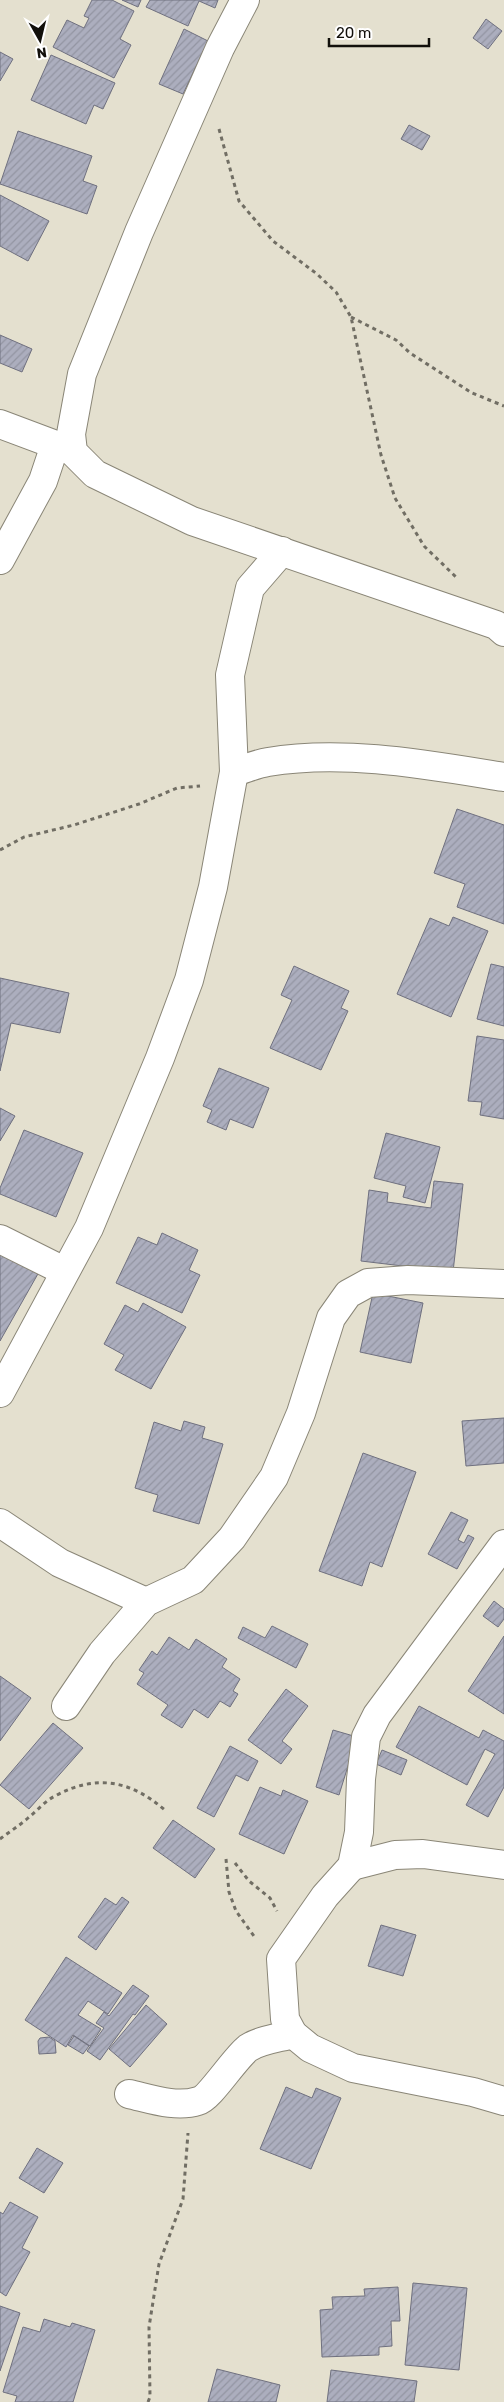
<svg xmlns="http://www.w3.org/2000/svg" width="504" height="2402" viewBox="0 0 504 2402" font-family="Rubik,sans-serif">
<defs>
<pattern id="building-hatch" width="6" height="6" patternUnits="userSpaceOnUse" patternTransform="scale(1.25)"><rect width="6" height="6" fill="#acaebe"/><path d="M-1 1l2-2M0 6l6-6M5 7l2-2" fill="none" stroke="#9395a2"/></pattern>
</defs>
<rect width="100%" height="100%" fill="#e4e0cf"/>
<!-- building -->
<g fill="url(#building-hatch)" stroke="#6f707f">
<polygon points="92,0 112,0 134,11 120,39 131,45 114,78 53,47 67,20 84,28 89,18 84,16"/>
<polygon points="122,0 141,0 138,7"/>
<polygon points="150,0 218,0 215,8 199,1 188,26 146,7"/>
<polygon points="486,19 502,31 488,49 473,38"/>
<polygon points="184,29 208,41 183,94 159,84"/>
<polygon points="0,52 13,59 0,81"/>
<polygon points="51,55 115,83 103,109 94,105 86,124 31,100"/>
<polygon points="409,125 430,136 422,150 401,139"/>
<polygon points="18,131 92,156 83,181 97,186 87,214 0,184"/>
<polygon points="0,195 49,221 28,261 0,246"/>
<polygon points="0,335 32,349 22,372 0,363"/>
<polygon points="457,809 504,825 504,924 457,907 465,884 434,873"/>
<polygon points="453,917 488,931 451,1017 397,994 430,918 449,926"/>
<polygon points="491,964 504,967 504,1026 477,1019"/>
<polygon points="294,966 349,991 341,1008 348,1011 321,1070 270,1048 292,1000 281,995"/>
<polygon points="0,978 69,993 60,1033 11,1023 0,1071"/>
<polygon points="477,1036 504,1040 504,1119 480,1115 482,1102 468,1101"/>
<polygon points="219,1068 269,1088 253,1128 230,1119 226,1130 207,1122 212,1110 203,1106"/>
<polygon points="0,1108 15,1116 0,1141"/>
<polygon points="24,1130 83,1153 56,1217 0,1194 0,1188"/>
<polygon points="386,1133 440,1147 425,1203 403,1197 406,1186 374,1178"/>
<polygon points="434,1181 463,1184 453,1272 361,1261 369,1190 388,1193 387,1202 431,1208"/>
<polygon points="162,1233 198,1250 189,1270 200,1275 182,1313 116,1283 138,1237 157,1245"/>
<polygon points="0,1251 39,1272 0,1341"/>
<polygon points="373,1293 423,1303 411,1363 360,1352"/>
<polygon points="143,1303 186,1327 151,1389 115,1370 124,1355 104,1344 125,1305 138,1312"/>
<polygon points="504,1418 504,1463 466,1466 462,1421"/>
<polygon points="184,1421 205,1427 202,1438 223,1444 199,1524 153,1511 158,1495 135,1488 154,1422 181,1431"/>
<polygon points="363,1453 416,1472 382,1567 370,1562 362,1586 319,1571"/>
<polygon points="451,1512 468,1520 458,1540 464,1543 468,1535 474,1538 457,1569 428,1554"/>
<polygon points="494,1601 504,1609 504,1619 498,1627 483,1616"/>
<polygon points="272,1626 308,1644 296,1668 238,1638 243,1627 265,1638"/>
<polygon points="504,1636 504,1714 468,1691"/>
<polygon points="169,1637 189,1650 196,1639 227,1659 222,1667 240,1679 233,1691 238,1694 230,1707 220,1701 208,1718 194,1709 182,1728 161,1715 168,1705 137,1684 144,1673 139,1670 152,1651 157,1655"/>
<polygon points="0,1676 31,1698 0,1741"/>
<polygon points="286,1689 308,1706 282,1741 292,1749 281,1764 248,1740"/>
<polygon points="419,1706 479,1738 483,1730 504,1741 504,1787 488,1817 466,1805 495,1754 485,1749 467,1785 396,1747"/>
<polygon points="53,1723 83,1748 29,1809 0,1785"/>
<polygon points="333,1730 357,1737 339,1795 316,1787"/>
<polygon points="230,1746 258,1761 248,1781 236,1775 214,1817 197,1808"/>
<polygon points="382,1750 407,1760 401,1775 376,1764"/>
<polygon points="260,1787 281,1796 283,1790 308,1801 284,1854 239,1834"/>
<polygon points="173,1820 215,1849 195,1878 153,1848"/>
<polygon points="122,1897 129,1902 96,1950 78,1937 105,1898 116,1905"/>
<polygon points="381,1925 416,1935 403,1976 368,1966"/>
<polygon points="66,1957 122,1993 108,2014 88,2001 78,2015 101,2029 90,2046 73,2035 66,2047 25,2020"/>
<polygon points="133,1985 149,1996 135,2015 133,2014 100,2060 87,2051 104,2028 96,2023 104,2012 109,2016"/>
<polygon points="146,2005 167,2024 130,2067 109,2049"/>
<polygon points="74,2036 89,2046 83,2054 68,2045"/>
<polygon points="49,2037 55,2041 56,2053 39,2054 38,2041 40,2038"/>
<polygon points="286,2087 312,2098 316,2088 341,2098 311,2169 260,2149"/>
<polygon points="37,2148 63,2163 44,2193 19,2178"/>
<polygon points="10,2202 38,2217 22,2248 30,2252 6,2296 0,2292 0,2212 3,2214"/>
<polygon points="413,2283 467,2288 459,2370 405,2365"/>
<polygon points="398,2287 400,2321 391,2321 392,2346 379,2347 379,2355 322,2357 320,2310 333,2309 332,2297 365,2296 364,2289"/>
<polygon points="0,2306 20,2313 0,2371"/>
<polygon points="44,2319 70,2327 72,2323 95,2330 73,2402 15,2402 17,2396 3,2392 23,2327 40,2332"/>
<polygon points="217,2369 280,2385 276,2402 208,2402"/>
<polygon points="331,2370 417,2381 414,2402 327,2402"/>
</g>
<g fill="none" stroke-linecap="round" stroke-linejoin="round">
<!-- minor casing -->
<g stroke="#8a8677" stroke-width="30">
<g id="minor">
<polyline points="245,0 220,48 139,232 82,374 71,434 73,452 95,474 192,521 496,625 504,632"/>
<polyline points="0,424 72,451"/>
<polyline points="0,560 43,481 55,445"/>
<path d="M 234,772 C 245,769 256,764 268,762 C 344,749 429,765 504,777"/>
<polyline points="0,1239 64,1271"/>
<polyline points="0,1393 89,1228 160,1058 189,980 213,887 234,772 230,675 250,588 282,551"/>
<polyline points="0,1523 60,1563 146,1602"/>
<polyline points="504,1544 377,1715 366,1737 361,1779 359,1832 352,1866 325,1896 281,1959 285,2019 293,2034 310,2048 353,2068 473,2092 504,2101"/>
<polyline points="66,1706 102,1653 146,1602 193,1580 232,1538 274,1477 301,1413 331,1318 348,1294 368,1283 408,1280 504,1284"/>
<polyline points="352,1866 395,1855 423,1854 504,1865"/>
<path d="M 129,2094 C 151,2099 176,2108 198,2101 C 210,2098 234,2059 248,2048 C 260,2040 279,2038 293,2034"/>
</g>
</g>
<!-- path -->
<g stroke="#716e64" stroke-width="3" stroke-dasharray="4 4" stroke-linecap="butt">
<polyline points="219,129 239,201 273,241 317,274 336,292 351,317 381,455 395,498 424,546 457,578"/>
<polyline points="351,317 396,340 410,353 472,393 504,406"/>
<polyline points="0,850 24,837 74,825 139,804 177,788 200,786"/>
<path d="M 0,1839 C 9,1832 19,1826 28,1818 C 37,1811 45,1801 55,1796 C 97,1773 132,1781 166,1811"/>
<polyline points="226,1859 229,1892 236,1911 256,1939"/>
<polyline points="235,1863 249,1881 270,1898 277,1911"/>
<polyline points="148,2402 150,2397 149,2327 159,2264 183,2199 188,2133"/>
</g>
<!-- minor -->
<use href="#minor" stroke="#fff" stroke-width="28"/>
</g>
<!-- north arrow -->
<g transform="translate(40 40) rotate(172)" stroke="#ffffff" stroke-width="4" paint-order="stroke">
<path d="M0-4L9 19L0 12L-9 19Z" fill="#12100b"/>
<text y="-8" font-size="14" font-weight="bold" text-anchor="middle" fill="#12100b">N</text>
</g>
<!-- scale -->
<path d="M329 38v8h100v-8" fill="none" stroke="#12100b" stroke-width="2.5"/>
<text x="336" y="38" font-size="15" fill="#12100b" stroke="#ffffff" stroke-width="4" paint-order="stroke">20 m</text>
</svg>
